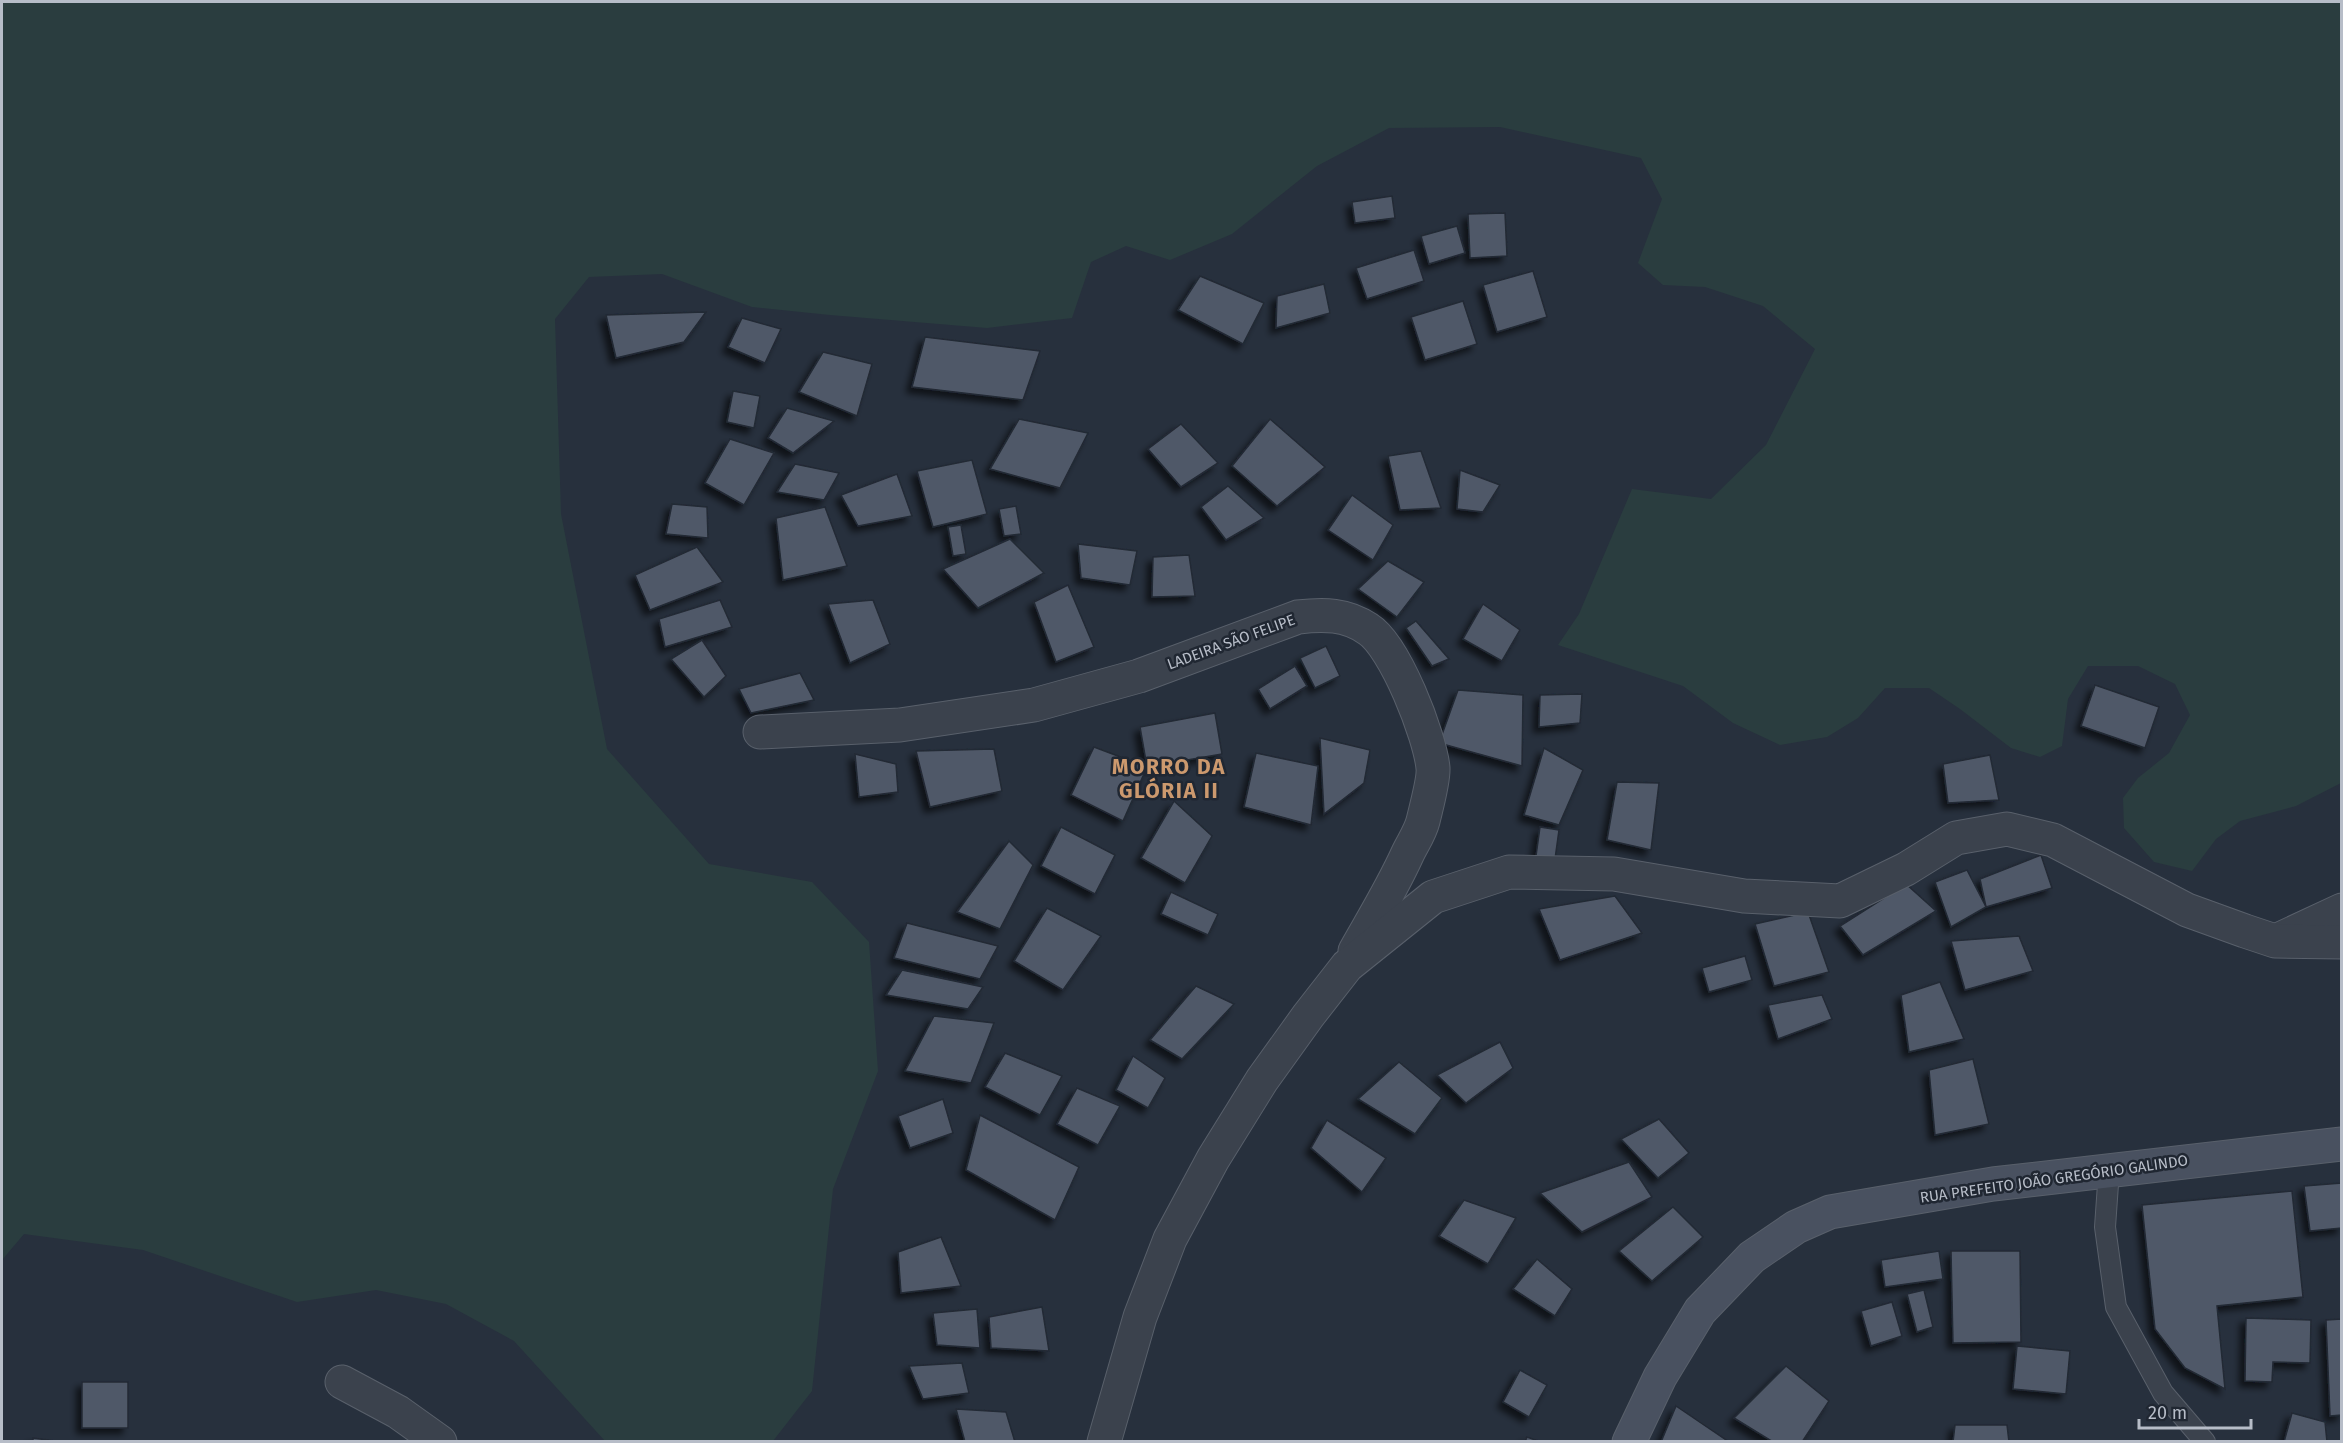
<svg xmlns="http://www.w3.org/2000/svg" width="2343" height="1443" viewBox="0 0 2343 1443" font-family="'Fira Sans',sans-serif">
<defs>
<filter id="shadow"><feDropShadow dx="-5.5" dy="5.5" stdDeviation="3" flood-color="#0009"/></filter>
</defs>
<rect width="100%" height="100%" fill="#27303d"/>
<!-- green -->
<polygon fill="#2a3d3f" points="2,2 2341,2 2341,783 2296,806 2240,821 2216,839 2192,871 2154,862 2124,828 2123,798 2138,778 2169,753 2190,715 2175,684 2138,666 2088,666 2068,699 2062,746 2040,757 2011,748 1960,709 1929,688 1885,688 1858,718 1827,737 1780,745 1733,723 1683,686 1558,645 1579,614 1632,489 1711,499 1766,445 1815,349 1763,306 1705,287 1663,285 1638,263 1662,199 1641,158 1500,127 1389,128 1317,166 1232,234 1170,260 1126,246 1091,262 1072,318 987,328 830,315 752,307 662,274 589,277 555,319 561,514 607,749 709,864 812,882 869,942 878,1071 833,1189 812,1391 773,1441 605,1441 514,1341 446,1304 376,1290 297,1302 143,1250 24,1234 2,1260"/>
<!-- building -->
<g fill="#505968" stroke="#222934" stroke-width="1.5" filter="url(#shadow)">
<polygon points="1392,196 1395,218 1355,223 1352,202"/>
<polygon points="1505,213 1507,256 1470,258 1468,214"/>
<polygon points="1457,226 1465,253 1429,264 1421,236"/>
<polygon points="1414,250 1424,281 1367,299 1356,268"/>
<polygon points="1533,271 1547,317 1497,332 1483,285"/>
<polygon points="1200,276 1264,303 1243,344 1178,310"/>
<polygon points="1324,284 1330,313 1276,328 1277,296"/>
<polygon points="1463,301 1477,344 1425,360 1411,317"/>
<polygon points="706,312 684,342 616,358 606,315"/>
<polygon points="742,318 781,329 765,363 728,347"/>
<polygon points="925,337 1040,351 1023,400 912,387"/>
<polygon points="823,352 872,364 857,416 799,392"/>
<polygon points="733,391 760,396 754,428 727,422"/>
<polygon points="787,408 834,421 793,453 768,438"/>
<polygon points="1019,419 1088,433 1060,488 990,469"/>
<polygon points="1270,419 1325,467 1277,506 1232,466"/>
<polygon points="1181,424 1218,463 1181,487 1148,449"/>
<polygon points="730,439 774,453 744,505 705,483"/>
<polygon points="1421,451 1441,508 1400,510 1388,456"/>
<polygon points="972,460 987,514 933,527 917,471"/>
<polygon points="795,464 839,473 824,500 777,492"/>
<polygon points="1460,470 1500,485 1483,512 1457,509"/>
<polygon points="897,474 912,516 858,526 841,495"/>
<polygon points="1228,486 1264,518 1226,540 1201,507"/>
<polygon points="1352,495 1393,525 1373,560 1328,530"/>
<polygon points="672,504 707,507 708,538 666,534"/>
<polygon points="1016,506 1021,534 1004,536 999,509"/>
<polygon points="825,507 847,566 783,580 776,518"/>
<polygon points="961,525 966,554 953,556 948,527"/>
<polygon points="1010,539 1044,573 978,608 943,569"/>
<polygon points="1078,544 1137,551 1130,585 1081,578"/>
<polygon points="697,547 723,582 650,610 635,575"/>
<polygon points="1189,555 1195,596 1152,597 1153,557"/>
<polygon points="1388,561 1424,582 1397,617 1358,589"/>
<polygon points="1068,585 1094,647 1056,662 1034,602"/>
<polygon points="720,600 732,627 665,647 659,619"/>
<polygon points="873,600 890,644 850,663 828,604"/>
<polygon points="1483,604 1520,630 1502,661 1463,639"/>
<polygon points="1416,621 1449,659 1432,666 1406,628"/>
<polygon points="702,640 726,676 704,697 671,659"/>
<polygon points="1326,646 1340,676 1315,688 1300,658"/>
<polygon points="1295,666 1307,686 1270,709 1258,689"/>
<polygon points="800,673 814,700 751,713 739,689"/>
<polygon points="2095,685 2159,707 2145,748 2081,726"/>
<polygon points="1458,690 1523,695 1522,766 1439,743"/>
<polygon points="1582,694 1580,723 1539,727 1540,695"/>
<polygon points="1215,713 1222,754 1147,767 1140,727"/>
<polygon points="1320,738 1370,750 1364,783 1324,814"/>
<polygon points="1094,747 1147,767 1123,821 1071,795"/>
<polygon points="1544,748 1583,770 1559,825 1524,815"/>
<polygon points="994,749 1002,791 930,807 916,751"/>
<polygon points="1256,753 1318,766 1311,825 1244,807"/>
<polygon points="855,754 896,764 898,792 859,797"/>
<polygon points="1990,755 1999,800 1948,803 1943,764"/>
<polygon points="1617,782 1659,783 1651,850 1607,840"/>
<polygon points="1174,801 1212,836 1185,883 1141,858"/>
<polygon points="1061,827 1115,855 1095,894 1041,866"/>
<polygon points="1540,827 1559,830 1555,859 1536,856"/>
<polygon points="1009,841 1033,865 1000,929 957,912"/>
<polygon points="2041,855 2052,888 1986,907 1980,879"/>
<polygon points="1967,870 1986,907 1951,927 1935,882"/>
<polygon points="1906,884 1936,911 1863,955 1840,926"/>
<polygon points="1171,892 1218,914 1208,935 1161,914"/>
<polygon points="1615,896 1642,933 1560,960 1539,909"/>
<polygon points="1047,908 1101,936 1063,990 1014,961"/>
<polygon points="1808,912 1829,972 1774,986 1755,924"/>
<polygon points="907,923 998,946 980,979 894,958"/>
<polygon points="2019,936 2033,971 1965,990 1951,941"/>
<polygon points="1745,956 1752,980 1709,992 1702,968"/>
<polygon points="902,970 983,987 968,1009 886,995"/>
<polygon points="1940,982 1964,1039 1909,1052 1901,995"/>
<polygon points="1196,986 1234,1004 1182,1059 1150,1040"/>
<polygon points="1822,995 1832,1019 1778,1039 1768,1005"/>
<polygon points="934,1016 994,1023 971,1083 905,1071"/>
<polygon points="1500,1042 1513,1068 1466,1103 1437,1075"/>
<polygon points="1005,1053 1062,1076 1040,1115 985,1087"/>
<polygon points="1133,1056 1165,1078 1148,1108 1116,1090"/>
<polygon points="1973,1059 1989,1124 1935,1135 1929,1070"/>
<polygon points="1399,1062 1442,1098 1415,1134 1358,1099"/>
<polygon points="1077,1088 1120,1106 1098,1145 1057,1124"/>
<polygon points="943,1099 953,1133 910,1148 898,1116"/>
<polygon points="980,1115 1079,1167 1055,1220 966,1170"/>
<polygon points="1659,1119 1689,1153 1658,1178 1621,1139"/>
<polygon points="1327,1120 1386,1158 1362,1192 1311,1148"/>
<polygon points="1629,1162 1652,1197 1582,1232 1540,1193"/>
<polygon points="2342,1183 2342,1228 2310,1231 2304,1186"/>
<polygon points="2292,1191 2303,1297 2217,1306 2225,1389 2185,1368 2155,1329 2142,1205"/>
<polygon points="1464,1200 1516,1218 1488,1264 1439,1236"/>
<polygon points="1673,1207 1703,1237 1652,1281 1619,1251"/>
<polygon points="941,1237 961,1286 901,1293 898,1252"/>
<polygon points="1939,1251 1943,1279 1885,1287 1881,1260"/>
<polygon points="1951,1251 2020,1251 2021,1342 1953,1343"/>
<polygon points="1537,1259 1572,1289 1555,1316 1513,1289"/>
<polygon points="1924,1290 1933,1327 1917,1332 1907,1294"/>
<polygon points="1892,1302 1902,1336 1871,1346 1861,1311"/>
<polygon points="1042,1307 1049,1351 991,1348 989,1317"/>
<polygon points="977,1309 980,1348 937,1345 933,1313"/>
<polygon points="2246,1318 2311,1320 2310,1363 2273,1362 2272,1382 2245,1381"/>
<polygon points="2342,1319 2342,1415 2330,1416 2326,1320"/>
<polygon points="2017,1346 2070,1351 2066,1394 2013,1389"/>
<polygon points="962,1363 969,1393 923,1399 909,1366"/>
<polygon points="1786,1366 1829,1401 1802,1442 1773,1442 1734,1418"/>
<polygon points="1520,1370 1547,1385 1529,1417 1503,1402"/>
<rect x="82" y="1382" width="46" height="46"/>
<polygon points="1676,1406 1729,1442 1661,1442"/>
<polygon points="956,1409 1006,1412 1015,1442 965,1442"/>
<polygon points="2292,1413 2325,1422 2327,1442 2284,1442"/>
<polygon points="1955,1425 2007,1425 2009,1442 1953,1442"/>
<polygon points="1527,1437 1541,1442 1525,1442"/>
<polygon points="33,1438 62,1442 33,1442"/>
</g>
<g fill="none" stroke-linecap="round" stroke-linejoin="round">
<!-- lane casing -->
<g stroke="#59606b" stroke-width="22">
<polyline id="lane" points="2109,1170 2105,1227 2116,1307 2163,1393 2205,1442"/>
</g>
<!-- street casing -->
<g stroke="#59606b" stroke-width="35">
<g id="street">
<path d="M 760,732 L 900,725 L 1034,705 L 1139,676 L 1298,617 C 1324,614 1346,614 1368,629 C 1395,646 1430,736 1433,768 C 1434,780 1426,808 1423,821 C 1420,833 1412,844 1407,855 C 1392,888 1373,919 1355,951"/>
<polyline points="2282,938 2342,910"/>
<polyline points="342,1382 398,1412 440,1442"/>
<polyline points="1104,1442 1140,1317 1170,1239 1213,1159 1262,1080 1308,1016 1347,966 1433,897 1509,872 1614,874 1744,896 1840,901 1906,869 1956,838 2007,829 2053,840 2187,910 2245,931 2275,941 2342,942"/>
</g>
</g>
<!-- secondary casing -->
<g stroke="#59606b" stroke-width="35">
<polyline id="secondary" points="1629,1442 1660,1377 1700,1311 1752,1257 1796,1227 1830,1212 1993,1184 2342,1144"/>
</g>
<!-- lane -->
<use href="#lane" stroke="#3b424d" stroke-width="20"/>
<!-- street -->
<use href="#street" stroke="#3b424d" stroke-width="33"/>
<!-- secondary -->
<use href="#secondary" stroke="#495160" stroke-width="33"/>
</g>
<g text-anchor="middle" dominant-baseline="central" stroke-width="5" stroke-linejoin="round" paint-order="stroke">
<!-- street labels -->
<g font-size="15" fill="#b7bdc8" stroke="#202732">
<text transform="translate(1231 642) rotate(-20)">LADEIRA SÃO FELIPE</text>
<text transform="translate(2054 1179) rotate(-8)">RUA PREFEITO JOÃO GREGÓRIO GALINDO</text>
</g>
<!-- district labels -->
<g font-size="21" font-weight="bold" letter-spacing="1.5" fill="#cc996e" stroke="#202732">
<text x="1169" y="767">MORRO DA<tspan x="1169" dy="24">GLÓRIA II</tspan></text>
</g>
</g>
<!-- border -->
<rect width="2343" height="1443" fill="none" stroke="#b7bdc8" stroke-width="6"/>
<!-- scale -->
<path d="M2139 1419v9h112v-9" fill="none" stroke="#b7bdc8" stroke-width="3"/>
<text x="2148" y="1419" font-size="18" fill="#b7bdc8" stroke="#202732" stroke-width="4.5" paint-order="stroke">20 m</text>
</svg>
